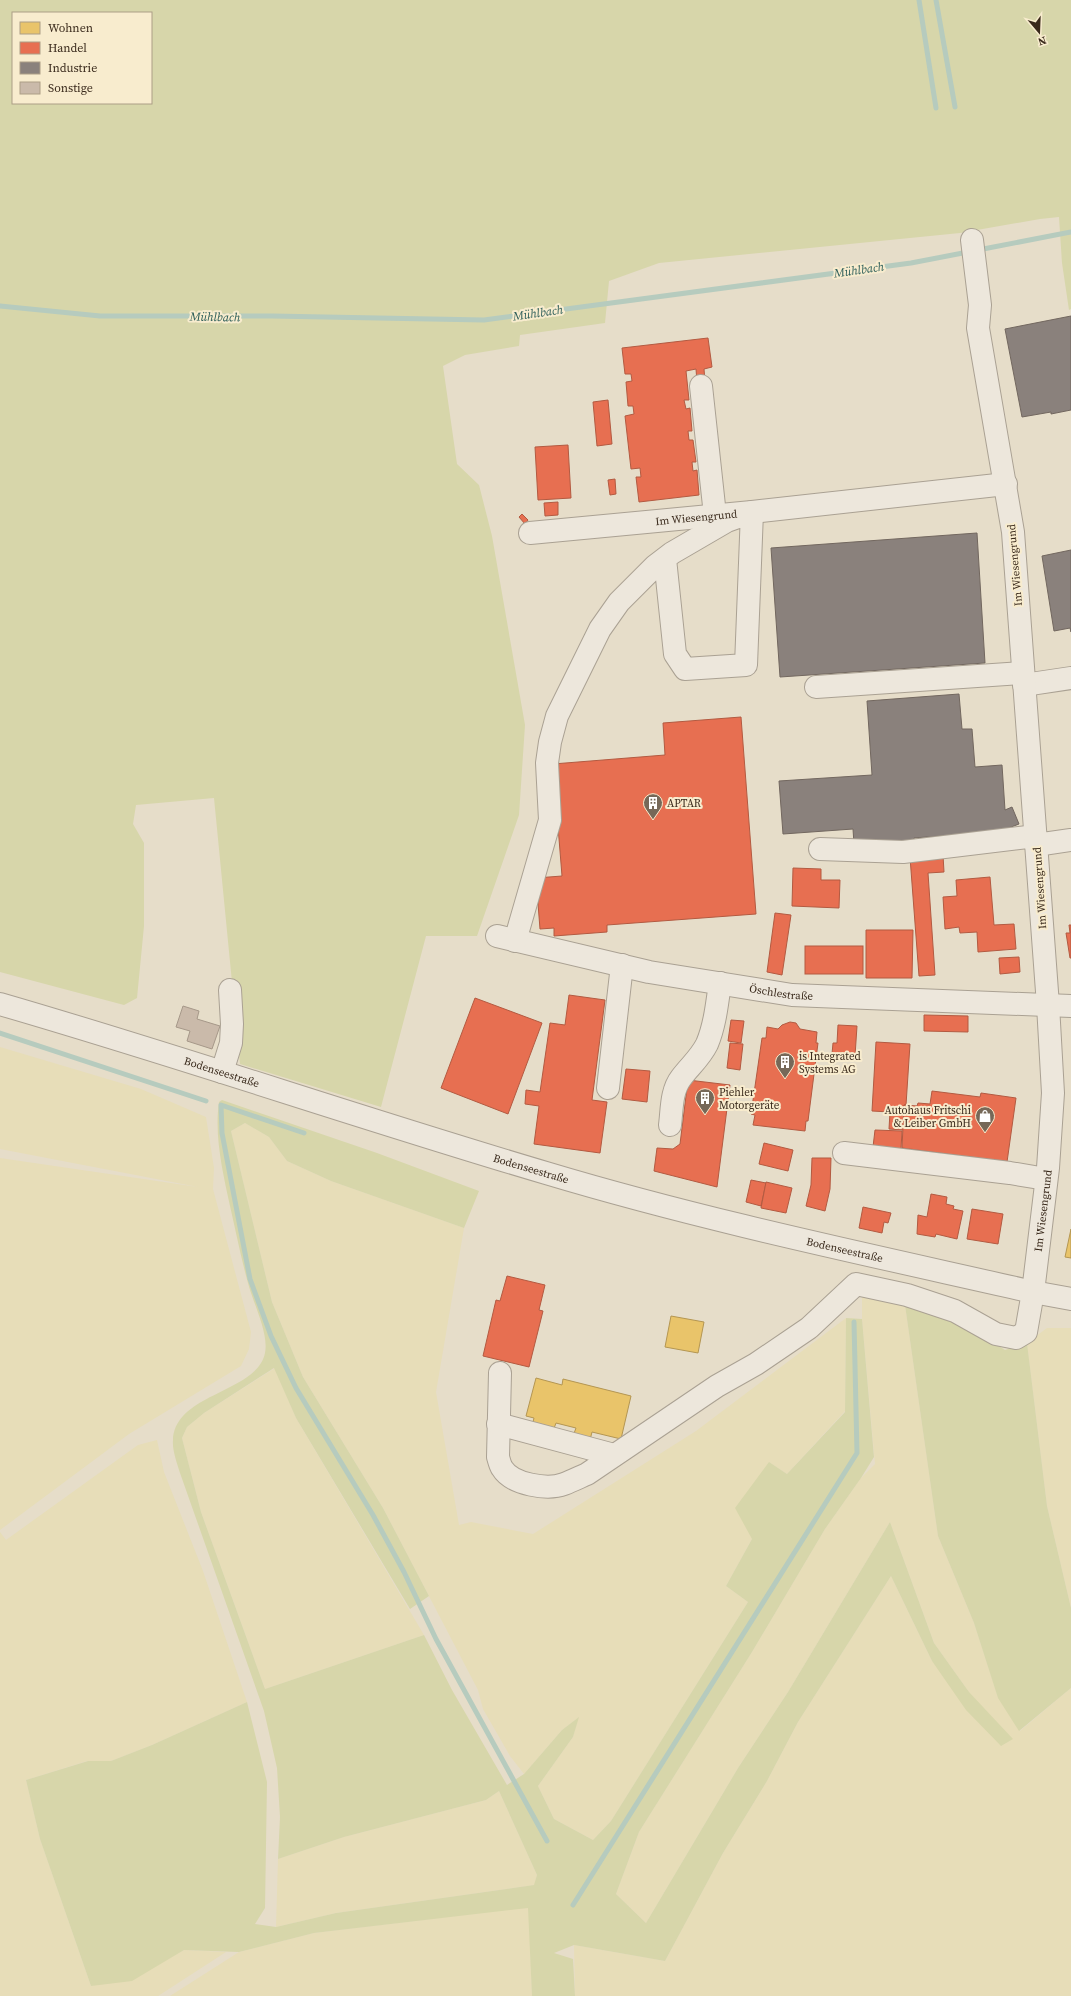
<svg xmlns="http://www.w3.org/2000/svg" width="1071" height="1996" viewBox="0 0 1071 1996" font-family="'Source Serif 4',serif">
<rect width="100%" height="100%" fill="#e6ddc9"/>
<!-- farmland -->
<g fill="#e7ddb8">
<polygon points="0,1047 141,1089 206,1117 214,1168 213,1189 251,1332 249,1349 241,1366 129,1434 0,1530 0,1158 198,1187 0,1149"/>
<polygon points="245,1123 269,1137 287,1161 331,1181 464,1228 436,1392 459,1525 471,1522 533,1534 696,1431 846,1318 845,1411 787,1474 770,1463 752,1539 726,1586 748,1602 611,1821 593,1840 554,1819 538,1786 573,1737 578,1718 562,1730 524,1774 510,1756 483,1709 478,1690 383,1508 303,1377 272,1302 231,1131"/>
<polygon points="862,1295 905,1305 938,1536 974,1623 998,1697 1020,1731 1071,1688 1071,1996 575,1996 574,1945 665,1961 723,1853 767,1781 798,1722 891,1576 932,1661 969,1692 934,1643 890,1522 788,1692 738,1768 646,1923 616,1894 639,1832 752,1652 825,1529 861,1478 875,1464 862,1319"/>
<polygon points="1047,1328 1071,1328 1071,1608 1047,1506 1027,1343"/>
<polygon points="275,1368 296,1418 424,1635 265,1689 201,1512 182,1438 187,1427 204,1413"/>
<polygon points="157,1440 164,1472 203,1571 247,1702 152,1745 111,1761 87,1761 26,1780 40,1839 91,1986 165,1960 184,1950 226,1952 158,1996 0,1996 0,1532 6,1540 138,1445"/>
<polygon points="499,1791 537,1875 535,1885 336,1913 276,1927 278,1859 344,1837 486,1800"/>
<polygon points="529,1907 532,1996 170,1996 239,1952 314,1933"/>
</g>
<!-- green -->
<g fill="#d7d6aa" fill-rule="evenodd">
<path d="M 0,0 L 1071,0 L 1071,309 L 1069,310 L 1062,263 L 1059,217 L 1040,219 L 960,233 L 659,263 L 609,281 L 605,323 L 520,335 L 519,346 L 465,355 L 443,366 L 457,464 L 479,485 L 492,536 L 525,725 L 519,815 L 477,936 L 426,936 L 381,1107 L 240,1064 L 214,798 L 136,805 L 133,824 L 144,843 L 144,926 L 137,998 L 124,1005 L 0,972 ZM 13,13 L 151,13 L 151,103 L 13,103 Z"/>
<path d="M 222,1100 L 377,1153 L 479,1191 L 464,1228 L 331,1181 L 287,1161 L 269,1137 L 245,1123 L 231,1131 L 272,1302 L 303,1377 L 383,1508 L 429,1596 L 410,1609 L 296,1418 L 274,1368 L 204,1413 L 187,1427 L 182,1438 L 201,1512 L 265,1689 L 424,1635 L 452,1690 L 507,1785 L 524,1774 L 562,1730 L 579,1717 L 573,1737 L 538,1786 L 554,1819 L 593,1840 L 611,1821 L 748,1602 L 726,1586 L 752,1539 L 735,1508 L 769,1462 L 787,1474 L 845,1412 L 846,1318 L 862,1319 L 874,1457 L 861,1478 L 825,1529 L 752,1652 L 639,1832 L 616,1894 L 646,1923 L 738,1768 L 788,1692 L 890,1522 L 934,1643 L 969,1692 L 1013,1739 L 1001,1746 L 966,1710 L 932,1661 L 891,1576 L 798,1722 L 767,1781 L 723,1853 L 665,1961 L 574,1945 L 554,1953 L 573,1959 L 575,1996 L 532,1996 L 528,1908 L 314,1933 L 239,1952 L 184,1950 L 132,1981 L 91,1986 L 40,1839 L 26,1780 L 88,1761 L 111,1761 L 152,1745 L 247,1702 L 267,1782 L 265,1908 L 255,1924 L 276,1927 L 336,1913 L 534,1885 L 537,1875 L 499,1791 L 486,1800 L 344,1837 L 278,1859 L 280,1817 L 277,1768 L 264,1711 L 180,1473 C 177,1463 172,1450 173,1440 C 175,1393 257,1393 265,1353 C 269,1333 253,1303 248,1283 C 241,1258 236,1232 230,1206 C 223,1173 214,1136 219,1102 Z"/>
<polygon points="905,1305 951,1316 1005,1350 1027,1343 1047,1506 1071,1608 1071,1688 1019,1731 998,1698 974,1623 938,1536"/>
</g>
<!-- homes -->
<g fill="#e9c46a" stroke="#b49652">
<polygon points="1071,1229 1071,1258 1065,1257"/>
<polygon points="671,1316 704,1322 698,1353 665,1347"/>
<polygon points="536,1378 562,1385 563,1379 631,1396 621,1439 592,1432 590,1440 573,1436 576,1428 556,1423 553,1431 532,1426 534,1418 526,1416"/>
</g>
<!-- shops -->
<g fill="#e76f51" stroke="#b35a41">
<polygon points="708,338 712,367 704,369 705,381 697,382 696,369 686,371 689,400 684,400 686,409 690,408 692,431 688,431 689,440 693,440 696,462 692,462 693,471 697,470 699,495 639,502 636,477 641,477 640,468 631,469 625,416 634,414 633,406 628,406 626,382 632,381 631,374 625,374 622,348"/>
<polygon points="608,400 612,444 597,446 593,402"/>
<polygon points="568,445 571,498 538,500 535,447"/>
<polygon points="615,479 616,494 610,495 608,480"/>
<polygon points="558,502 558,515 545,516 544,503"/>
<polygon points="522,514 528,520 525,524 519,517"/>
<polygon points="741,717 756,914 607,925 607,932 554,936 554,928 540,929 536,878 562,876 553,764 665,755 663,723"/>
<polygon points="943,855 944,872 928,873 935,975 919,976 910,857"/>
<polygon points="793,868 821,869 821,880 840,880 839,908 792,906"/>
<polygon points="990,877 994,925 1014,924 1016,949 978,952 977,932 960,933 959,927 945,929 943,897 957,896 956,880"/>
<polygon points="775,913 791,915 782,975 767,972"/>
<polygon points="1069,925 1071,925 1071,958 1070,958 1066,933 1070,933"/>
<polygon points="866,930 913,930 912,978 866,978"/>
<rect x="805" y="946" width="58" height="28"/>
<polygon points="1019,957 1020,972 1000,974 999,958"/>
<polygon points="569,995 605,1000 592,1100 607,1102 600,1153 534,1144 539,1106 525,1104 526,1090 540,1092 550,1023 565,1025"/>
<polygon points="475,998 542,1023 508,1114 441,1088"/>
<polygon points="924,1015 968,1016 968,1032 924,1031"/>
<polygon points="731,1020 744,1021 741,1043 728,1041"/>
<polygon points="790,1022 796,1023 800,1029 817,1032 816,1043 818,1043 808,1121 806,1121 805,1131 753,1125 755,1115 751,1114 762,1038 766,1038 767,1027 778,1029 782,1025"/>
<polygon points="838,1025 857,1026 855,1056 832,1054 833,1043 837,1043"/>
<polygon points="876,1042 910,1044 906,1105 904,1105 903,1130 889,1129 890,1112 872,1111"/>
<polygon points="730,1043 743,1044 740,1070 727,1068"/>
<polygon points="626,1069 650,1071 647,1102 622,1099"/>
<polygon points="688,1080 730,1085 717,1187 654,1171 657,1148 673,1149 680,1144"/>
<polygon points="932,1091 980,1097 981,1093 1016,1098 1007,1162 902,1148 904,1105 917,1106 918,1103 930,1104"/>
<polygon points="875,1130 902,1131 901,1149 873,1147"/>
<polygon points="764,1143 793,1150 788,1171 759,1164"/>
<polygon points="812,1158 831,1158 830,1189 825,1211 806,1206 811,1185"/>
<polygon points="751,1180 766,1183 761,1206 746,1202"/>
<polygon points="766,1182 792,1188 786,1213 761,1208"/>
<polygon points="931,1194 947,1197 946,1204 954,1206 953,1209 963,1211 957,1239 936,1234 935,1237 917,1234 918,1215 927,1217"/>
<polygon points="863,1207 891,1213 888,1223 884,1222 882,1233 859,1228"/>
<polygon points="972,1209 1003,1214 998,1244 967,1239"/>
<polygon points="507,1276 545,1285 539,1310 543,1311 529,1367 483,1356 496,1300 500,1301"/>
</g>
<!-- industry -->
<g fill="#8a817c" stroke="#72675f">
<polygon points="1071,316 1071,410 1051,414 1051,412 1022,417 1005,329"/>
<polygon points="977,533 985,663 780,677 771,548"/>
<polygon points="1071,550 1071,632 1070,628 1054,631 1042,556"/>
<polygon points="959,694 962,729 972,729 975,767 1002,765 1005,810 1012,807 1019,824 1006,829 981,833 914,838 914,843 902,844 901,841 854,844 853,829 783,834 779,781 872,775 867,701"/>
</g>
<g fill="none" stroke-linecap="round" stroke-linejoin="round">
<!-- stream -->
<g stroke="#b6cbbe" stroke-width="5">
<polyline points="919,0 936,108"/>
<polyline points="936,0 955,107"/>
<polyline points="978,250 1071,232"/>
<polyline points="0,306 100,316 272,316 484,320 911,263 968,252"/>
<polyline points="0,1033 206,1101"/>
<polyline points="304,1133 221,1105 222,1133 250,1279 271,1336 296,1388 373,1515 404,1572 436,1639 547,1841"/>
<polyline points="573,1905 857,1453 854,1322"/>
</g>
</g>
<!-- building -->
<polygon fill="#cabaaa" stroke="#a69889" points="183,1006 199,1011 197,1019 220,1026 212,1049 187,1041 190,1031 176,1027"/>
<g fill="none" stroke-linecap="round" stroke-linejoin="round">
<!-- minor casing -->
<g stroke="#aaa193" stroke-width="24">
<g id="minor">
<polyline points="701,386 715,515"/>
<path id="s1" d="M 530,533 L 752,512 L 1006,484"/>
<polyline points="1024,685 1071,678"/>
<polyline points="816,687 1023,673"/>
<polyline points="1036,845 1071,840"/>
<polyline points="820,849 903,852 1036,836"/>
<path id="s2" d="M 497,936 L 649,972 L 792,995 L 1071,1006"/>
<polyline points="515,941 550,820 547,763 550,742 557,716 600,629 619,602 655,566 672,553 727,521 752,512 746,665 685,669 675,654 665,559"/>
<path id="s3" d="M 0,1004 C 183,1057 363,1119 546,1173 C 706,1221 870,1255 1033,1292 L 1071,1299"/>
<polyline points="222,1072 231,1043 232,1024 230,990"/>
<polyline points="608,1088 622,965"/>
<path d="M 670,1125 C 672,1110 671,1091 681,1078 C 690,1066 700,1058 707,1044 C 715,1025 717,1004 720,983"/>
<polyline points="844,1153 1010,1173 1046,1179"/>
<path id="s4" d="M 500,1373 L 498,1457 C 499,1460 500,1465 502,1468 C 512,1485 548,1490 564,1484 C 572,1481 580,1477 587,1474 L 717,1386 L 756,1364 L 809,1328 L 856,1284 L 907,1295 L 955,1311 L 996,1334 L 1016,1338 L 1026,1332 L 1033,1292 L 1048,1168 L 1053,1093 L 1048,1005 L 1013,532 L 978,328 L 980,305 L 972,240"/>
<polyline points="498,1424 614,1455"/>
</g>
</g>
<!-- minor -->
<use href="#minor" stroke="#ede7dc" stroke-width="22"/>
</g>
<!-- icons -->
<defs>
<g id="building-pin" transform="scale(1)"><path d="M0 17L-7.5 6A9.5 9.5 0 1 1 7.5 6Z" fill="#766858" stroke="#f8ecce"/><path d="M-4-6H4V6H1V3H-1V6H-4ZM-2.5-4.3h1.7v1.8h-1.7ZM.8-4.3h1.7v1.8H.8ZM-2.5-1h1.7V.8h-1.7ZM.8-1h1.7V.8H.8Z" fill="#fff"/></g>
<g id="shop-pin" transform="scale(1)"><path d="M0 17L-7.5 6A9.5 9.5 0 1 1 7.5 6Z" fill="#766858" stroke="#f8ecce"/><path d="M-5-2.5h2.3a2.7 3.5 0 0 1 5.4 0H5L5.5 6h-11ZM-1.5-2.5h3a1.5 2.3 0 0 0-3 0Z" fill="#fff"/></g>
</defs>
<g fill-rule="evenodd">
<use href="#building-pin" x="653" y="803"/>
<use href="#building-pin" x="785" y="1062"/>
<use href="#building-pin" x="705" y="1098"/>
<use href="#shop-pin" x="985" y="1116"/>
</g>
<g text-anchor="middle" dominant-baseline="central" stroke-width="4" stroke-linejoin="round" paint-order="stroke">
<!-- street labels -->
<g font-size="11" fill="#39291b" stroke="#f8ecce">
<text stroke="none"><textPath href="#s1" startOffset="167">Im Wiesengrund</textPath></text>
<text transform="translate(1015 565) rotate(-95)">Im Wiesengrund</text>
<text transform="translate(1040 888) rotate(-94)">Im Wiesengrund</text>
<text stroke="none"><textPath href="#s2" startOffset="290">Öschlestraße</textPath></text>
<text stroke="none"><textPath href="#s3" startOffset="232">Bodenseestraße</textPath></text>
<text stroke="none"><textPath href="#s3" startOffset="556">Bodenseestraße</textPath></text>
<text stroke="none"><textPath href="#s4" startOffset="823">Im Wiesengrund</textPath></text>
<text stroke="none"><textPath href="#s3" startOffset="880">Bodenseestraße</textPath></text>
</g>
<!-- poi labels -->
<g font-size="11" fill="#39291b" stroke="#f8ecce" text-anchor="start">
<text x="667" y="803">APTAR</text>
<text x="799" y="1056">is Integrated<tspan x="799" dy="13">Systems AG</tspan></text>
<text x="719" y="1092">Piehler<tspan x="719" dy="13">Motorgeräte</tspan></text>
<text x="971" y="1110" text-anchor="end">Autohaus Fritschi<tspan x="971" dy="13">&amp; Leiber GmbH</tspan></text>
</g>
<!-- water labels -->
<g font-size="12" font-style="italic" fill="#295b57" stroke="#f8ecce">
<text transform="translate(859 270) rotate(-8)">Mühlbach</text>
<text transform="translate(538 313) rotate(-8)">Mühlbach</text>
<text transform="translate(215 317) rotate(1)">Mühlbach</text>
</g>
</g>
<!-- legend -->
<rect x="12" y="12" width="140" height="92" fill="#f8ecce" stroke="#ac9e86"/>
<rect x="20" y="22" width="20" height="12" fill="#e9c46a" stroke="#ac9e86"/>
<text x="48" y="32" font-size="12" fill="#39291b">Wohnen</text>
<rect x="20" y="42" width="20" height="12" fill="#e76f51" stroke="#ac9e86"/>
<text x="48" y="52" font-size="12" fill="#39291b">Handel</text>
<rect x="20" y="62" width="20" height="12" fill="#8a817c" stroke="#ac9e86"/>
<text x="48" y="72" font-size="12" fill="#39291b">Industrie</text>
<rect x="20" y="82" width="20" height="12" fill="#cabaaa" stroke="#ac9e86"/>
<text x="48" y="92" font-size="12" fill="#39291b">Sonstige</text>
<!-- north arrow -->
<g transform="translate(1039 32) rotate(161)" stroke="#f8ecce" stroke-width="3" paint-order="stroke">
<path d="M0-3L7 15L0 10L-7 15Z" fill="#39291b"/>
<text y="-6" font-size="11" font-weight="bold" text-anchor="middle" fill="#39291b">N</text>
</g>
</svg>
